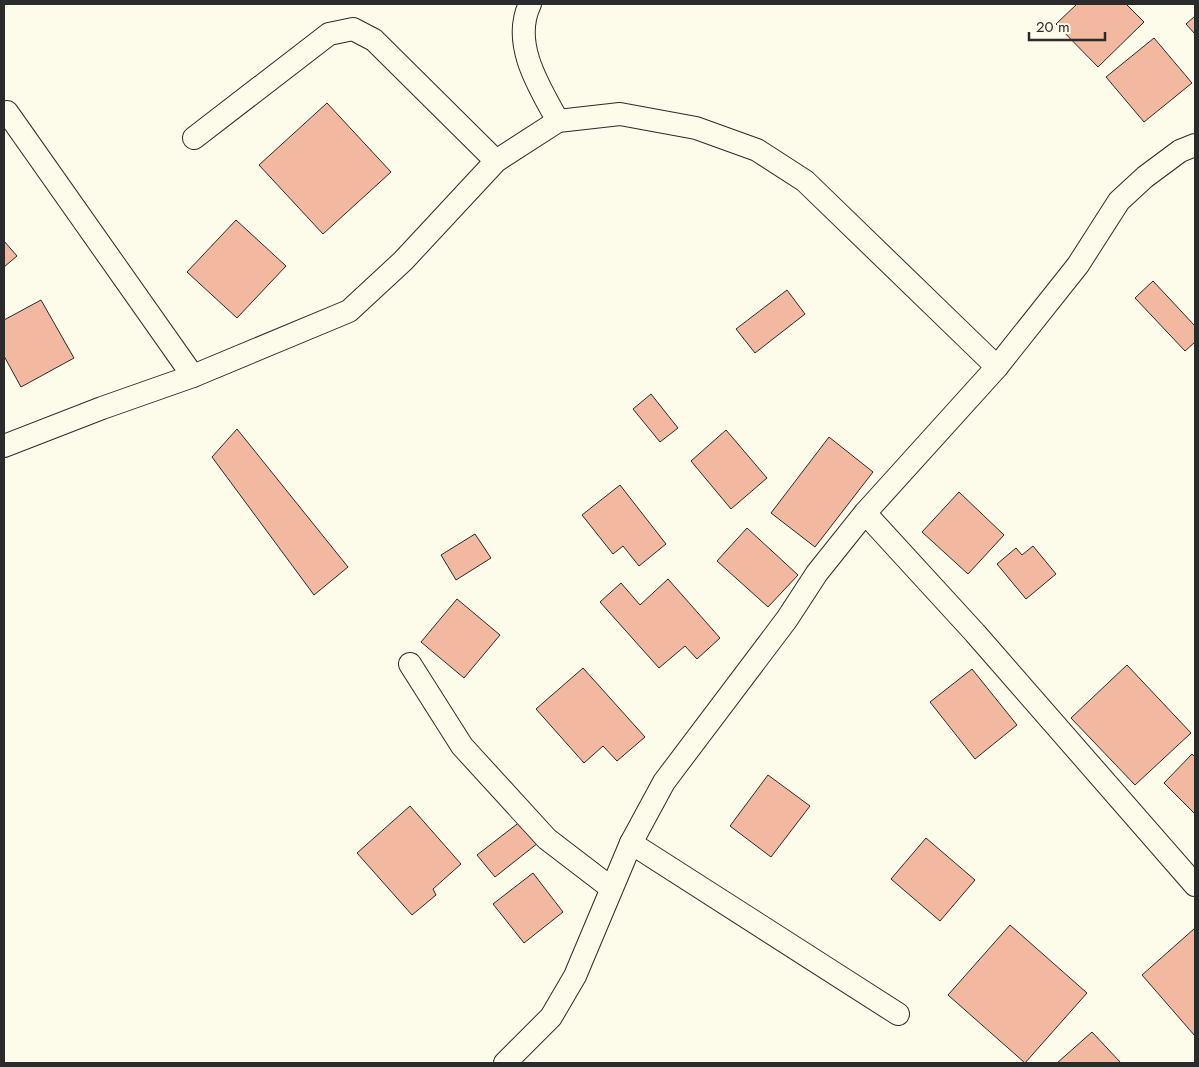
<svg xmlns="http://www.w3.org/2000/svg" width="1199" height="1067" viewBox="0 0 1199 1067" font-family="Jost,sans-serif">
<rect width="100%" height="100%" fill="#fdfbea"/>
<!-- building -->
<g fill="#f2b8a0" stroke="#2b2b2b">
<polygon points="1077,4 1126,4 1144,22 1098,67 1056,24"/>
<polygon points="1195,16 1195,34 1186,24"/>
<polygon points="1154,38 1192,83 1144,122 1106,77"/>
<polygon points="327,103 391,172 323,234 259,165"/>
<polygon points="236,220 286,266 237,318 187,272"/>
<polygon points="4,241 17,256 4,267"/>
<polygon points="1153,281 1195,326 1195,342 1185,351 1135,298"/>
<polygon points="787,290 805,314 755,353 736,329"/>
<polygon points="41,300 74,358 21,387 4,356 4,320"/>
<polygon points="651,394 678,428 660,442 633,409"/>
<polygon points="237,429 348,567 314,595 212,457"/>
<polygon points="726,430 767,478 731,509 691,461"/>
<polygon points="829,437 873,472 815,547 771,513"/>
<polygon points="620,485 666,544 639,566 623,546 613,554 582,515"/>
<polygon points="959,492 1004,535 968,574 922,532"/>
<polygon points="747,528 798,575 768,607 717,561"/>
<polygon points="475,534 491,558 456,580 441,555"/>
<polygon points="1033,546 1056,574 1026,599 997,564 1016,548 1022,555"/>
<polygon points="668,579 720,638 697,659 685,646 659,668 600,602 621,583 640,605"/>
<polygon points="457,599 500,635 464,678 421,642"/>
<polygon points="1127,665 1191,733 1135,785 1071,718"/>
<polygon points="583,668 645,737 617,761 603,746 584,763 536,709"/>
<polygon points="972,669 1017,725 975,759 930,702"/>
<polygon points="1192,754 1195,757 1195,814 1164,783"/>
<polygon points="768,775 810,806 771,857 730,826"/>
<polygon points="410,806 461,864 433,889 436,895 412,915 357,853"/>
<polygon points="521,821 538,843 495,877 477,855"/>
<polygon points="926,838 975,880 940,921 891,879"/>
<polygon points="533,873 563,912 524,943 493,904"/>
<polygon points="1010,925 1087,993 1025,1063 948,995"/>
<polygon points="1195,928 1195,1036 1142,975"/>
<polygon points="1092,1032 1121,1063 1057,1063"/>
</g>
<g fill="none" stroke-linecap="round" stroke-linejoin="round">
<!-- street casing -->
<g stroke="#2b2b2b" stroke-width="24">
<g id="street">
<path d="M 530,4 C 511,43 539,87 558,121"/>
<polyline points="7,112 193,376"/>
<polyline points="194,138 329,34 353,29 374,40 496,161"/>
<polyline points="4,446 102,408 193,376 349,311 403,261 496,161 558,121 620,114 696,128 757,150 805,181 997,367"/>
<polyline points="865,513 975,633 1195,885"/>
<polyline points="410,664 462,746 547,839 611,888"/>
<polyline points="631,843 898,1014"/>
<polyline points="505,1063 551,1017 575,976 631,843 664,782 787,619 817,573 865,513 997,367 1078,265 1119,201 1145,177 1180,151 1195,145"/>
</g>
</g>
<!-- street -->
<use href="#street" stroke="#fdfbea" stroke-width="22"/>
</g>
<!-- border -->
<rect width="1199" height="1067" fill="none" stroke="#2b2b2b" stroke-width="10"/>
<!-- scale -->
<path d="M1029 32v8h76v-8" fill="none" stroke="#2b2b2b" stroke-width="2.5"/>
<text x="1036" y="32" font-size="15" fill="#2b2b2b" stroke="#fdfbea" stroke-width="4" paint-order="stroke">20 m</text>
</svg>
